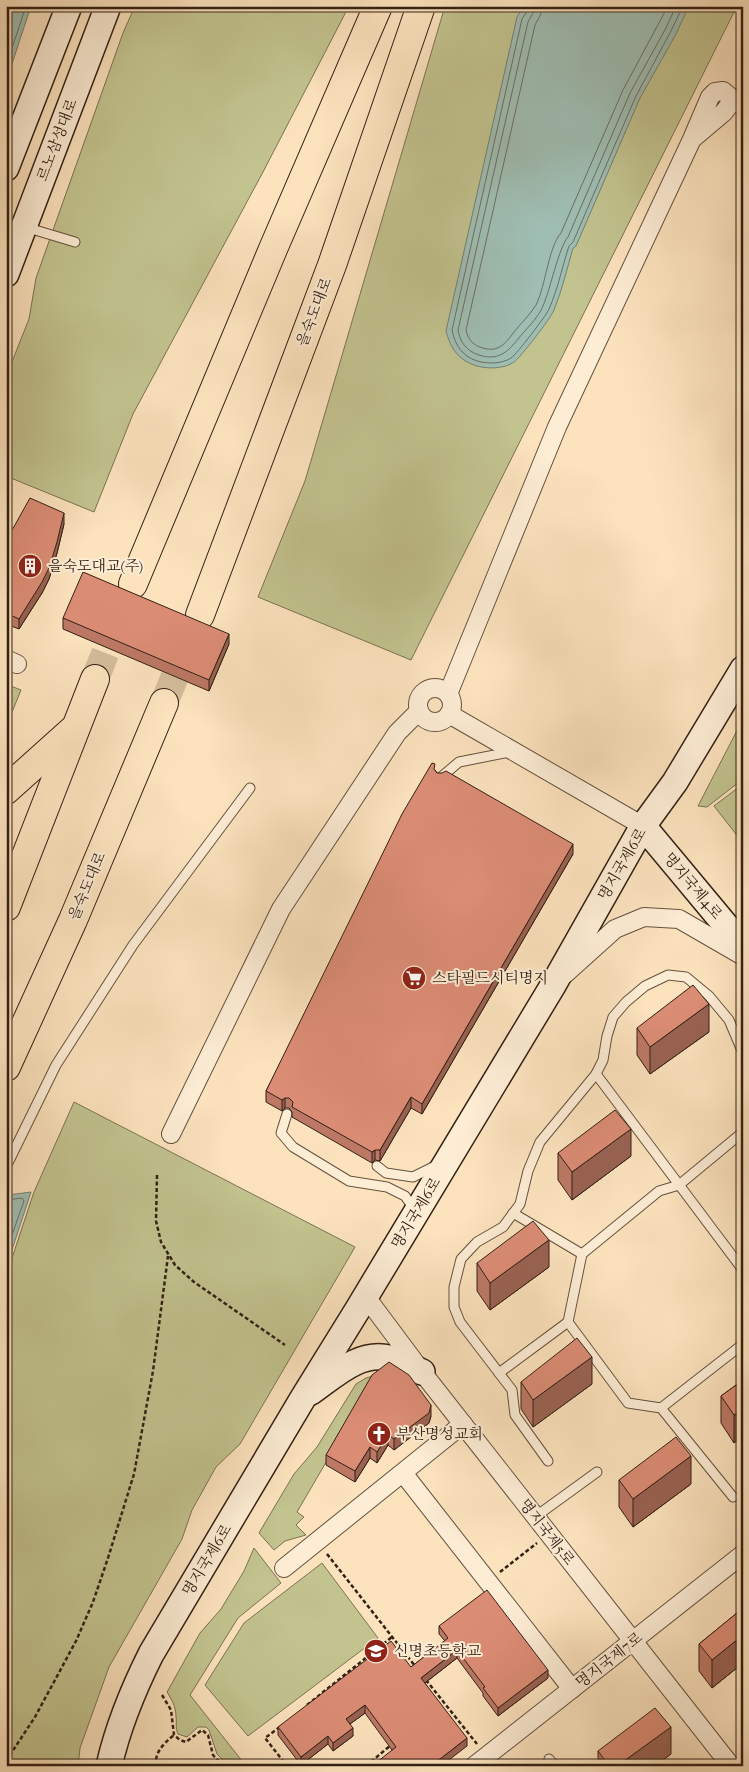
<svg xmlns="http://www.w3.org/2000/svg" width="749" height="1772" viewBox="0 0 749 1772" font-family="'IM FELL French Canon','Noto Serif KR',serif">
<rect width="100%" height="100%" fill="#fce3be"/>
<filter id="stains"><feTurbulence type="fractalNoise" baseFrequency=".004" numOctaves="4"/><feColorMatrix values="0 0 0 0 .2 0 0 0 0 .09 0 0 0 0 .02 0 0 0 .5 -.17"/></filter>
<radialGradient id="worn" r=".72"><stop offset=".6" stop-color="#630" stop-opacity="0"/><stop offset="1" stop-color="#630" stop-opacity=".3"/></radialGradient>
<!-- green -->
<g fill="#c2c38f" stroke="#7a7252">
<polygon points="135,6 349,6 263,172 133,414 94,512 6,476 6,377 29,319 36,278 123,33"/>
<polygon points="445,6 737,6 411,660 258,597 305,481"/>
<polygon points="8,685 21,690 6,727 6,688"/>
<polygon points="743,719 743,779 707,807 698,806"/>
<polygon points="743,784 743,843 714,806"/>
<polygon points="74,1102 355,1247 240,1444 216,1467 192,1510 182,1539 109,1667 80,1748 78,1766 6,1766 6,1276 34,1192"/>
<polygon points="377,1375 297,1512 304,1517 296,1525 306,1535 285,1541 274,1550 259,1533 294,1474 317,1447 356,1384 366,1378"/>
<path d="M 254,1548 L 281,1583 L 238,1618 L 190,1695 L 246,1766 L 239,1766 L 228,1760 L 226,1763 L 217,1754 L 209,1730 L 206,1727 L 198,1727 L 187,1737 L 178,1734 C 175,1728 177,1723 176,1717 C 176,1707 172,1700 167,1692 L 200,1633 L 221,1609 L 244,1571 Z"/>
<polygon points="322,1563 378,1638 248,1736 205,1685 244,1623"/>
</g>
<!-- water -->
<g fill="#9fbeb3" stroke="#747f73">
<polygon points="6,6 31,6 6,82"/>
<path d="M 524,6 L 689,6 L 676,34 L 640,98 L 576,246 L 573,248 C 567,269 562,290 554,310 C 551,318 520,358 514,362 C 504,369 488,369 477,366 C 458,360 451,349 446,331 L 517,17 Z"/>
<polygon points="31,1192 6,1268 6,1200 8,1195"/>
</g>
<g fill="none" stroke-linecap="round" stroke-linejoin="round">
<!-- shore -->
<g stroke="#696f64" stroke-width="1">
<path d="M 528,6 L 528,10 L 522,19 L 452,330 C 455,345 462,356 477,361 C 487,364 502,364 511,358 C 517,354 546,316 549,309 C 558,289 562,267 569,246 L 573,242 L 636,96 L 671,31 L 683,6"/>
<path d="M 535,6 L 533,13 L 528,22 L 458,330 C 460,343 467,351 479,355 C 497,361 507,353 518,339 C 526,329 538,318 543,306 C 550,290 559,247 568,237 L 630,93 L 666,28 L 676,6"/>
<path d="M 542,6 L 541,14 L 535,25 L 466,330 C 468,340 474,346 483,348 C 498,353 506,343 514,332 C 521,323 530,315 536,305 C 546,285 548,248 561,233 L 623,90 L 668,6"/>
<polyline points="6,66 26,6"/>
<polyline points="6,1200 22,1198 24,1201 6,1252"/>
</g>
<!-- highway-tunnel -->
<g stroke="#d4bc9c" stroke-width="28" stroke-dasharray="28 14" stroke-linecap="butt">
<polyline points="95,679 121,613"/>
<polyline points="164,703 189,642"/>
</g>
<!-- lane casing -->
<g stroke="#65513e" stroke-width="11">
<g id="lane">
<polyline points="730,104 743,111"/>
<polyline points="25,227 75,242"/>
<polyline points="440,778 459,762 510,752"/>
<polyline points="596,1074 743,1270"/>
<polyline points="287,1114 281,1133 293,1147 349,1181 387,1187 405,1196 415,1210"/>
<polyline points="377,1166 386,1173 413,1177 437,1165"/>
<polyline points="6,1167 56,1065 133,945 250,788"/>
<polyline points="513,1213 582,1254"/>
<polyline points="499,1373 568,1322"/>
<polyline points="661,1408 743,1344"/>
<polyline points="548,1461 515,1415 512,1390 460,1322 454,1307 454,1287 461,1259 477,1242 503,1227 520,1204 528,1171 540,1142 596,1074 603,1060 607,1036 613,1017 626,1002 645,986 668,975 686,977 709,996 729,1020 743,1053"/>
<polyline points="733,1497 661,1408 628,1403 568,1322 582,1254 659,1191 679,1185 743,1132"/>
<polyline points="535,1517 597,1472"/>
<polyline points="549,1759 555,1766"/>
</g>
</g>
<!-- street casing -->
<g stroke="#65513e" stroke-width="20">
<g id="street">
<polyline points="6,659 17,664"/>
<circle cx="435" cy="705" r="17"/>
<polyline points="448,694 557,427 692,139 710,97 715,92 723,91 729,96 730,104 724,112 692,139"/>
<polyline points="449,714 643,826"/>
<polyline points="565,974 615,929 644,917 679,919 743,956"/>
<polyline points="171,1134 281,909 397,733 419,711"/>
<polyline points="366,1297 422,1372 731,1766"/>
<polyline points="403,1473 572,1689"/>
<polyline points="284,1568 463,1424"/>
<polyline points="474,1766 743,1554"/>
</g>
</g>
<!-- secondary casing -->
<g stroke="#332014" stroke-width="28">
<g id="secondary">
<polyline points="6,168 69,6"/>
<polyline points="6,274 108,6"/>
<polyline points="643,826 743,946"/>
<path d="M 311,1392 C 334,1376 359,1351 389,1358 C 400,1360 411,1367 422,1372"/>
<path d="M 109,1766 C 118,1726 133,1690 151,1654 L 303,1398 L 358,1309 L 552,987 L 643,826 L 675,782 L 743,669"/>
</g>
</g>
<!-- highway casing -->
<g stroke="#332014" stroke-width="30">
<g id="highway">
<polyline points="133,584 273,249 378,6"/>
<polyline points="200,615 332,265 421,6"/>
<polyline points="6,790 73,730"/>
<polyline points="6,907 95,679"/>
<polyline points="6,1067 73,920 164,703"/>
</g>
</g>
<!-- path -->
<g stroke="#332014" stroke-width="2.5" stroke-dasharray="4 2.5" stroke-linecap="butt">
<polyline points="157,1175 156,1221 161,1242 175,1265 194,1282 285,1345"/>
<polyline points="327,1554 415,1666"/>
<polyline points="500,1572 537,1543"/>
<polyline points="426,1680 477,1744"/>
<polyline points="162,1695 171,1710 174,1735 180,1740 186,1742 202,1730 208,1735 213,1755 223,1766"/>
<polyline points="307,1705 392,1637"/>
<polyline points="280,1727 265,1738 287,1766"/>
<polyline points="6,1761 35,1717 76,1641 93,1602 108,1558 134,1474 153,1371 168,1256"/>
<path d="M 156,1766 C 154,1753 164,1743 174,1735"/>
<polyline points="366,1766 391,1745"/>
</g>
<!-- lane -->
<use href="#lane" stroke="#fdedd5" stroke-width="9"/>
<!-- street -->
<use href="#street" stroke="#fdedd5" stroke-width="18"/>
<!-- secondary -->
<use href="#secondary" stroke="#fdedd5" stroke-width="25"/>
<!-- highway -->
<use href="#highway" stroke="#fce3be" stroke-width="28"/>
</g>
<!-- wall -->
<g fill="#bc7865" stroke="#332014">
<polygon points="64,524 57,553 49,579 42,593 19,629 6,624 6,541"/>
<polygon points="63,618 229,644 209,691 63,629"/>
<polygon points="435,770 437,773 573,854 422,1114 411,1108 380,1161 375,1160 372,1163 292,1117 292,1112 289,1108 285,1108 282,1111 266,1102 266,1091"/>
<polygon points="637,1028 709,1032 650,1074 637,1055"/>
<polygon points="558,1153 631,1156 572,1200 558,1180"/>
<polygon points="743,1168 743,1204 739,1198 739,1171"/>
<polygon points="477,1263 549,1267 490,1310 477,1291"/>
<polygon points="743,1380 734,1443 721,1423 721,1396"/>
<polygon points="521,1382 592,1384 533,1427 521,1409"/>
<polygon points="431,1416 429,1423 394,1450 388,1445 377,1463 370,1458 355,1482 326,1465 326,1455"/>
<polygon points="619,1480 691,1484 633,1527 619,1507"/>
<polygon points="743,1608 743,1663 712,1688 699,1671 699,1644"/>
<polygon points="439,1626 548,1678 498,1716 483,1696 483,1693 457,1658 425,1683 467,1746 392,1750 365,1713 350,1724 353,1736 333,1751 328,1744 301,1765 278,1735 278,1727 411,1667 445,1641 439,1634"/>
<polygon points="598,1751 671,1754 655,1766 598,1766"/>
</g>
<!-- shaded-wall -->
<g fill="#996252" stroke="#332014">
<polygon points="64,513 64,524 57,553 49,579 42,593 19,629 19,619"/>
<polygon points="229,634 229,644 209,691 209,680"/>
<polygon points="573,844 573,854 422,1114 422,1104"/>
<polygon points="709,1004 709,1032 650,1074 650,1047"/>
<polygon points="411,1097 411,1108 380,1161 380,1150"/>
<polygon points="285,1098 285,1108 282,1111 282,1100"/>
<polygon points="631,1129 631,1156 572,1200 572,1172"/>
<polygon points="375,1150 375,1160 372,1163 372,1152"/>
<polygon points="549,1240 549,1267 490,1310 490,1283"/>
<polygon points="592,1357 592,1384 533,1427 533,1400"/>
<polygon points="431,1405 431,1416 429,1423 394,1450 394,1439"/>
<polygon points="743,1409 743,1436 734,1443 734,1415"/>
<polygon points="388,1435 388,1445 377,1463 377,1452"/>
<polygon points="370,1447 370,1458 355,1482 355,1471"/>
<polygon points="691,1456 691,1484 633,1527 633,1499"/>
<polygon points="743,1635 743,1663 712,1688 712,1660"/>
<polygon points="457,1650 457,1658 421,1686 421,1678"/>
<polygon points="548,1670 548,1678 498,1716 498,1708"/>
<polygon points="365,1705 365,1713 346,1727 346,1719"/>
<polygon points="671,1727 671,1754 655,1766 617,1766"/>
<polygon points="353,1728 353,1736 333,1751 333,1743"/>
<polygon points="328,1736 328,1744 301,1765 301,1757"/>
<polygon points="467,1738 467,1746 441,1766 431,1766"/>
</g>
<!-- building -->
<g fill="#db8c75" stroke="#332014">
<polygon points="30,498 64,513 57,542 49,568 42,582 19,619 6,613 6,541"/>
<polygon points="83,572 229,634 209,680 63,618"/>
<polygon points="432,763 435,764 434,769 437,773 442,773 446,771 573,844 422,1104 411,1097 380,1150 375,1150 372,1152 292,1107 293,1102 289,1098 285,1098 282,1100 266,1091 402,814"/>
<polygon points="693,985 709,1004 650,1047 637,1028"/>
<polygon points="615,1110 631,1129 572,1172 558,1153"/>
<polygon points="743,1168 743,1177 739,1171"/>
<polygon points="533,1221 549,1240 490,1283 477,1263"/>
<polygon points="577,1338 592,1357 533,1400 521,1382"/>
<polygon points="389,1362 409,1375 431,1405 429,1413 394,1439 388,1435 377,1452 370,1447 355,1471 326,1455 372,1375"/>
<polygon points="743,1380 743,1409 734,1415 721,1396"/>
<polygon points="676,1437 691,1456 633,1499 619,1480"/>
<polygon points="487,1590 548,1670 498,1708 483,1688 485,1687 457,1650 421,1678 467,1738 431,1766 372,1766 396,1747 365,1705 346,1719 353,1728 333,1743 328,1736 301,1757 278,1727 391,1641 411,1667 448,1638 439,1626"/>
<polygon points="743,1608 743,1635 712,1660 699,1644"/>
<polygon points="655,1708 671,1727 617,1766 609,1766 598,1751"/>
</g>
<!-- icons -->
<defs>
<g id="building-disc" transform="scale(1.25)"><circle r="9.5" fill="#8f2418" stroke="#fdedd5"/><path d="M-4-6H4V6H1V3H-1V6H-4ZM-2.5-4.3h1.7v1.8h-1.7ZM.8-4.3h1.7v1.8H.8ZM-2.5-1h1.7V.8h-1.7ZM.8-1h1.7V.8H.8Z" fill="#fff"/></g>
<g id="supermarket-disc" transform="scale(1.25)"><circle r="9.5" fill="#8f2418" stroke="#fdedd5"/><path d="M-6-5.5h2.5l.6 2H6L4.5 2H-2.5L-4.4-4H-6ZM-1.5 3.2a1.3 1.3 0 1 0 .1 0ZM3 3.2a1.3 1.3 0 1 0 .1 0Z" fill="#fff"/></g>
<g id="church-disc" transform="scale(1.25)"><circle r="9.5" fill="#8f2418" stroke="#fdedd5"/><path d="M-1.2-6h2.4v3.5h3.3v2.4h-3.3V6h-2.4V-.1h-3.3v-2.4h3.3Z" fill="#fff"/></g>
<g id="school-disc" transform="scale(1.25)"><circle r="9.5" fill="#8f2418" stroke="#fdedd5"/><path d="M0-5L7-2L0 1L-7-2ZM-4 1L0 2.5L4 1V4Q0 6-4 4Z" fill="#fff"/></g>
</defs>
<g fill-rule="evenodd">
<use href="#building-disc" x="30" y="566"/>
<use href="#supermarket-disc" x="414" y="978"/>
<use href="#church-disc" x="379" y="1434"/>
<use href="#school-disc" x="376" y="1651"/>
</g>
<g text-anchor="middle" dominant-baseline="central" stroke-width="4" stroke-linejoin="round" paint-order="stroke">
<!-- street labels -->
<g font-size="15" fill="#332014" stroke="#fdedd5">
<text transform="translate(57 140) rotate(-69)">르노삼성대로</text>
<text transform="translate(314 312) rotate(-69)">을숙도대로</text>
<text transform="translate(622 864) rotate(-60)">명지국제6로</text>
<text transform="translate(87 886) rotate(-67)">을숙도대로</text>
<text transform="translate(693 886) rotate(50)">명지국제4로</text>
<text transform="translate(416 1213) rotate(-59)">명지국제6로</text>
<text transform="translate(547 1532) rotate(52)">명지국제5로</text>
<text transform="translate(207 1560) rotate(-59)">명지국제6로</text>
<text transform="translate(609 1660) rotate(-38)">명지국제7로</text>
</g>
<!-- poi labels -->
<g font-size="15" fill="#332014" stroke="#fdedd5" text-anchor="start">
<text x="48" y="566">을숙도대교(주)</text>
<text x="432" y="978">스타필드시티명지</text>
<text x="396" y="1434">부산명성교회</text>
<text x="394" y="1651">신명초등학교</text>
</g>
</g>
<!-- margin -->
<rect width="749" height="1772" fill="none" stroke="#fce3be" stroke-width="25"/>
<rect x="8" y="8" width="734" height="1757" fill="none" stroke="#332014" stroke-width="2.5"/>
<rect x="12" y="12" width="724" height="1747" fill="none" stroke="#332014"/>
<rect width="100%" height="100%" filter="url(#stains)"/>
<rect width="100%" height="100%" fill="url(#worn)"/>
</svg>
